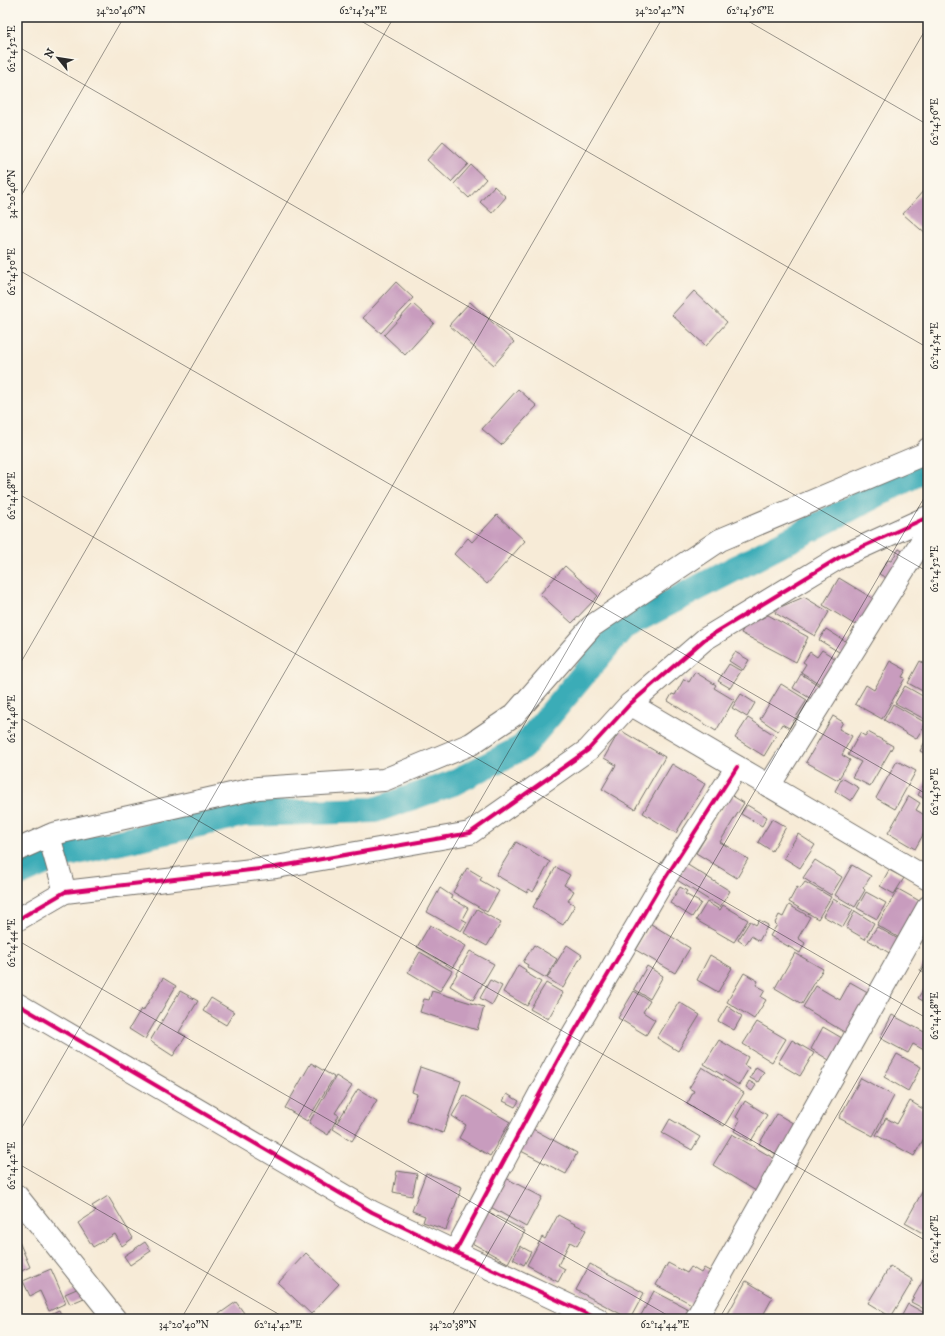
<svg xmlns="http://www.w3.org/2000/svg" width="945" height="1336" viewBox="0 0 945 1336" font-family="'IM FELL DW Pica',serif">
<rect width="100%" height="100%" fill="#fbf7ec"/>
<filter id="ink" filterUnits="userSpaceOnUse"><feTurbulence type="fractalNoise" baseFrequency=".025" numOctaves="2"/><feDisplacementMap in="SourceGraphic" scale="8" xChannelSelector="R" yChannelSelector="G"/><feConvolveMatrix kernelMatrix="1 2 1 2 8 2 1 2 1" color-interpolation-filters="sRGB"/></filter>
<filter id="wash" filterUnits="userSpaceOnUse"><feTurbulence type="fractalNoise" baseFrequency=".012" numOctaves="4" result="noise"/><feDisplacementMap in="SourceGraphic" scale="16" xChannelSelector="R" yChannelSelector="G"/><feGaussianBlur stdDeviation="0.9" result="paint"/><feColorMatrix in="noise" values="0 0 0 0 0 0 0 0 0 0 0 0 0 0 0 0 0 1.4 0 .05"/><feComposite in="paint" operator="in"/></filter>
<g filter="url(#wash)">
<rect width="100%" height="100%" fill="#f7ebd7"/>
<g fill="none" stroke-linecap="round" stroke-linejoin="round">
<!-- canal -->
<polyline stroke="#3bacb7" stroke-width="26" points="17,875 59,856 243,814 375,810 453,783 523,747 623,627 928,468"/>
</g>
<g id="blocks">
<!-- building -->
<g fill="#c89cbe">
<polygon points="443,142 468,164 451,182 427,160"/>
<polygon points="471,165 486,179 469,198 454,184"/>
<polygon points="494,186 506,197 492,213 480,202"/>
<polygon points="924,190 928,193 928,236 903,214"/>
<polygon points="396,282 413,298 381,333 363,318"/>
<polygon points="694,291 727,322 706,346 672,315"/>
<polygon points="470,302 514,342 494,365 449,325"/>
<polygon points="413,304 434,323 405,355 384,335"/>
<polygon points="518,389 537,406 501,445 482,429"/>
<polygon points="497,515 525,541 487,584 454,554 468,538 472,542"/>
<polygon points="899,549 909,555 892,581 879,574 888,560 891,561"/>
<polygon points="565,566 598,596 572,623 540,594"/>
<polygon points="839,578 877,601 860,628 823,605"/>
<polygon points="804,597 829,612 815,636 775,613 778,608"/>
<polygon points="768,615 808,637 796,662 741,633 744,628"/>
<polygon points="826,629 850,644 844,655 819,640"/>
<polygon points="822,650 836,659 826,688 801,672 806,664 803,662 810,652 817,657"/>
<polygon points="735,652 749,660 743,670 729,661"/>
<polygon points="890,661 906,670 902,677 905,678 882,719 855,704 866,685 874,690"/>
<polygon points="920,661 928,666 928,694 908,683"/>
<polygon points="729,664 741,671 730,688 718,681"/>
<polygon points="695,672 716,685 714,688 734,700 716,731 668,701 672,694 675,695 684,679 689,682"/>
<polygon points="801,674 826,690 818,703 793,688"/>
<polygon points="781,684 807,700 789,728 782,724 778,731 760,719"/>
<polygon points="905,686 928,699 928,718 926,720 895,703"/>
<polygon points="741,694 755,703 747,717 732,708"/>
<polygon points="893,704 926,723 916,739 884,720"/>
<polygon points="833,716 843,722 839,729 852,736 842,755 850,760 838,780 806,762"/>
<polygon points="748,718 776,736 764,756 735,738"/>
<polygon points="620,730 665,757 635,809 602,789 616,765 604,758"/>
<polygon points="868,732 893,746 870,786 852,777 861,762 848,755 860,733 865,736"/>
<polygon points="928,736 928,755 920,751"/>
<polygon points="897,761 916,771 895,809 876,798"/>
<polygon points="672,764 705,784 676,833 643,813"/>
<polygon points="928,777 928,801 918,795"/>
<polygon points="842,778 859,788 851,801 835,791"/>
<polygon points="731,795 744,803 720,842 748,859 737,878 696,853"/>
<polygon points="909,796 920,803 916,810 928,817 928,826 915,849 888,833"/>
<polygon points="747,805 767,817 762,826 741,814"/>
<polygon points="772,819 786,827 772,851 758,842"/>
<polygon points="798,834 815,845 800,868 784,858"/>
<polygon points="516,842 550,862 533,892 529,889 527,893 496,875"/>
<polygon points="815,860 842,877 831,895 803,878"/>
<polygon points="686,864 730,891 720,907 677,880"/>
<polygon points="852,865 871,876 863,888 865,890 855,907 835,895"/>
<polygon points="556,867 570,875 564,885 574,891 568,901 575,905 563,925 533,907"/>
<polygon points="467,868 482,877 480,880 499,891 487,912 453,892"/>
<polygon points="889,870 904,878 894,894 880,886"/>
<polygon points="805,882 831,897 818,919 789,902 797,887 800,889"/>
<polygon points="680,887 687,891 685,894 701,903 692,917 670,903"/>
<polygon points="440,888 452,896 451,898 468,908 462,919 467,922 461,931 427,912"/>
<polygon points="898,889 925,904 903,940 877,925"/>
<polygon points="866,892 886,903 877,919 857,908"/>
<polygon points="833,899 853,910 843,927 823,916"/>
<polygon points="707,902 720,910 723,905 748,920 734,942 696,920"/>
<polygon points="789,905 810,917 798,938 805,943 800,953 770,936 777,925 775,923 779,915 783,917"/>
<polygon points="477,909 501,923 487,946 464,933"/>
<polygon points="855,911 874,923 865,939 846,928"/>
<polygon points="759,920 768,925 759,941 751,936 745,945 738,940 750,921 756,925"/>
<polygon points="651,924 690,948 675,973 636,950"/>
<polygon points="430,925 466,946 452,968 417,947"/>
<polygon points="877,927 900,940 891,954 868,940"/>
<polygon points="534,945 557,959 546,978 527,967 528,965 523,962"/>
<polygon points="567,945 582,955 563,988 547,978"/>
<polygon points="470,951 494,964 473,1000 450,986"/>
<polygon points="420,952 452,971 440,991 408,972"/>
<polygon points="795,953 823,969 802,1004 775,988"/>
<polygon points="710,955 732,968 718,992 697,980"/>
<polygon points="928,955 928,974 920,970"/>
<polygon points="518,965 526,970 525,972 541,982 527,1006 503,992"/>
<polygon points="647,966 663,976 650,999 634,989"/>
<polygon points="744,973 758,981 756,985 765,990 761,997 766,1000 754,1019 727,1002"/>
<polygon points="163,978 176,986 145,1039 129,1029 141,1009 143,1011"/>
<polygon points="490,980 502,986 492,1005 480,998"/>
<polygon points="928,981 928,1004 918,998"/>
<polygon points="850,982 873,995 849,1035 803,1007 816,986 840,1000"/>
<polygon points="546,983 563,993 548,1019 530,1009"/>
<polygon points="180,991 198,1001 179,1032 186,1036 173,1056 150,1041"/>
<polygon points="432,991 484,1007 477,1030 420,1012 424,999 429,1000"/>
<polygon points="634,991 650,1001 643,1012 655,1020 646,1035 618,1018"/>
<polygon points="211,998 234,1012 226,1025 203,1011"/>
<polygon points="679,1002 700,1015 678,1051 657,1038"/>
<polygon points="727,1006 742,1016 734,1030 718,1021"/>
<polygon points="892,1015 928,1034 928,1042 924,1050 913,1044 908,1053 880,1038"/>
<polygon points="757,1022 786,1039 772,1062 743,1044"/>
<polygon points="823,1027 847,1041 834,1063 811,1049"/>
<polygon points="719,1040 748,1057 744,1065 749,1068 739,1085 704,1064"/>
<polygon points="792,1040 814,1053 800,1076 778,1063"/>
<polygon points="897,1054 921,1067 908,1091 884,1077"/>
<polygon points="311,1063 334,1077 307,1121 285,1108"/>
<polygon points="420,1067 461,1081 443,1133 408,1121 417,1094 412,1092"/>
<polygon points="702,1067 744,1093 724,1126 687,1104 694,1091 689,1088"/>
<polygon points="756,1067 764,1072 758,1082 750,1078"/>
<polygon points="336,1076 352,1086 335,1113 339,1115 328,1135 309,1123"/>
<polygon points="861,1078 894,1096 873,1136 839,1118"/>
<polygon points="749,1081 756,1085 752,1091 746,1087"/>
<polygon points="358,1089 377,1100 352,1141 333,1129"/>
<polygon points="507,1094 519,1101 515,1107 503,1101"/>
<polygon points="464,1095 510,1122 490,1156 459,1138 466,1125 452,1116"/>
<polygon points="745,1101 767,1115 751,1141 734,1131 740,1120 736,1117"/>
<polygon points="910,1101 928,1112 928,1131 914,1156 876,1135 886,1118 897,1124"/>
<polygon points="777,1114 798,1126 779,1156 759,1144"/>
<polygon points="670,1119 700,1137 692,1150 662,1133"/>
<polygon points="531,1128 577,1153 566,1174 519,1150"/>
<polygon points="732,1134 775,1159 756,1191 713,1165"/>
<polygon points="397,1171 417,1174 412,1196 393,1192"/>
<polygon points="928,1172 928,1181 924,1179"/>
<polygon points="426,1173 462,1187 446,1230 423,1222 425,1216 412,1211"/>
<polygon points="502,1176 542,1197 526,1227 487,1205"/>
<polygon points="926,1185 928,1186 928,1236 905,1223"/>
<polygon points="108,1196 133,1238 122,1246 115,1234 93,1247 78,1223 96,1211 92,1206"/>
<polygon points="487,1211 525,1231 508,1263 470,1242"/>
<polygon points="558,1215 586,1230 577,1246 570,1242 558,1265 565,1269 558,1282 527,1265 542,1237 545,1239"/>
<polygon points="17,1237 30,1267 17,1273"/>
<polygon points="145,1242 151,1251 130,1265 124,1256"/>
<polygon points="520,1246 531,1252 524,1265 513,1259"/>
<polygon points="306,1253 339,1284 311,1314 278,1283"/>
<polygon points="668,1263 687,1273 691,1267 701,1273 704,1268 715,1274 697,1307 656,1285"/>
<polygon points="590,1264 644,1293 630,1319 576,1290"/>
<polygon points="890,1266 913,1280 891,1317 868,1303"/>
<polygon points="51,1269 66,1303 49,1311 40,1291 30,1296 23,1281"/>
<polygon points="926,1275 928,1276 928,1311 911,1302"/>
<polygon points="746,1281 773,1297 761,1319 725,1319"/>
<polygon points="79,1288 84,1298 70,1304 65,1294"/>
<polygon points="654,1291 692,1311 688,1319 639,1319"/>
<polygon points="236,1302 244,1313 236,1319 212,1319"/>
<polygon points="908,1304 928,1315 928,1319 900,1319"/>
<polygon points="59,1310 63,1319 40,1319"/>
<polygon points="97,1314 100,1319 85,1319"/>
</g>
</g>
</g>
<g filter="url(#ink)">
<use href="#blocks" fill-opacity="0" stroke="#726e67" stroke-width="1"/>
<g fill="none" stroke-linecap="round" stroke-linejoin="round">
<!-- minor casing -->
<g stroke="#726e67" stroke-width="24">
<g id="minor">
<polyline points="630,704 928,879"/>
<polyline points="769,786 928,531"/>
<polyline points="49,836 65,892"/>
<polyline points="17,850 53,834 258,788 384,780 471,744 514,715 592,626 720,540 924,454 928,449"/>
<polyline points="17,920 65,892 276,867 470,833 588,750 630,704 705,639 840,557 928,517"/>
<polyline points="17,1004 372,1212 455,1252 598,1319"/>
<polyline points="17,1196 115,1319"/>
<polyline points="455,1252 560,1056 662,883 737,767"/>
<polyline points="696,1319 928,907"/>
</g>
</g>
<!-- minor -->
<use href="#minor" stroke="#fff" stroke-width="22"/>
<!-- cycleway casing -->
<g stroke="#fbf7ec" stroke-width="6">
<g id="cycleway">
<polyline points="17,920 65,892 276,867 470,833 588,750 630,704 705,639 840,557 928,517"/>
<polyline points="17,1004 372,1212 455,1252 598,1319"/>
<polyline points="455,1252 560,1056 662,883 737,767"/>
</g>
</g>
<!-- cycleway -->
<use href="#cycleway" stroke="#d6006c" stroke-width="4"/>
</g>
</g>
<!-- ticks -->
<path fill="none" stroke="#2b2b2b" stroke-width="1" stroke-opacity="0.45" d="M 354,17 L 928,348M 741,17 L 928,125M 17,46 L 928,572M 17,203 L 124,17M 17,269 L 928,795M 17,493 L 928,1019M 17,669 L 394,17M 17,716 L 928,1242M 17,940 L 674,1319M 17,1136 L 663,17M 17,1163 L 287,1319M 181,1319 L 928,25M 450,1319 L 928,491M 719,1319 L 928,958"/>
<!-- margin -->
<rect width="945" height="1336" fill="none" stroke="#fbf7ec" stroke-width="44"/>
<!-- north arrow -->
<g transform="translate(58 58) rotate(300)" stroke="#fbf7ec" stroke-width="3" paint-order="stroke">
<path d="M0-3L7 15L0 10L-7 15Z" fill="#2b2b2b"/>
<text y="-6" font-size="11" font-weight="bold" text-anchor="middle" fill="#2b2b2b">N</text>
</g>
<rect x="22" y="22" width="901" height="1292" fill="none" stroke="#2b2b2b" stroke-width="1.5"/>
<g font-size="10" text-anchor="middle" fill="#2b2b2b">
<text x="121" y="14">34°20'46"N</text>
<text x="363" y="14">62°14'54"E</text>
<text x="660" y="14">34°20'42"N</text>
<text x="750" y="14">62°14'56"E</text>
<text transform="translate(11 49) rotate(-90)" y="4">62°14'52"E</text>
<text transform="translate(934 122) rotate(-90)" y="4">62°14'56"E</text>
<text transform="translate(11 194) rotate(-90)" y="4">34°20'46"N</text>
<text transform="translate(11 272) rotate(-90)" y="4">62°14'50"E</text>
<text transform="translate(934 346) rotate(-90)" y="4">62°14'54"E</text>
<text transform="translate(11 496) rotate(-90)" y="4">62°14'48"E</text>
<text transform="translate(934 569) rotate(-90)" y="4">62°14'52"E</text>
<text transform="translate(11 719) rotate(-90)" y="4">62°14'46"E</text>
<text transform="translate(934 792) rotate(-90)" y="4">62°14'50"E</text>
<text transform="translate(11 943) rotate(-90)" y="4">62°14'44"E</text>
<text transform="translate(934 1016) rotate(-90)" y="4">62°14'48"E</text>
<text transform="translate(11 1166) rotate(-90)" y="4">62°14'42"E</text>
<text transform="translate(934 1239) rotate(-90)" y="4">62°14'46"E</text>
<text x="184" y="1328">34°20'40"N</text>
<text x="278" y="1328">62°14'42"E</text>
<text x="453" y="1328">34°20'38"N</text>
<text x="665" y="1328">62°14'44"E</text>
</g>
</svg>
